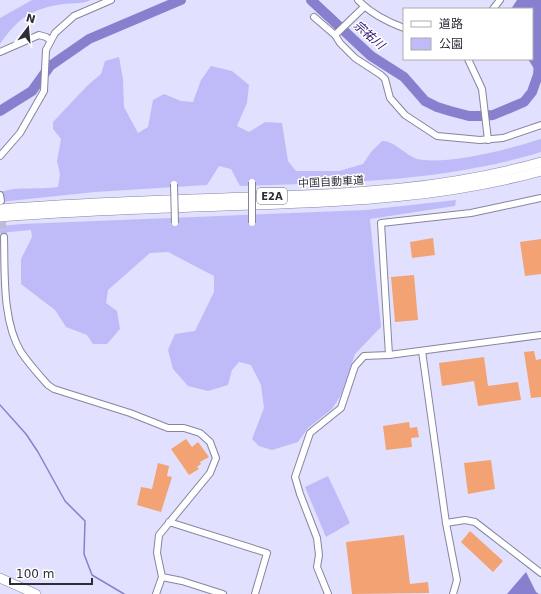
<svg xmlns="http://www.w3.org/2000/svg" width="541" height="594" viewBox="0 0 541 594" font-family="'DejaVu Sans','Noto Sans JP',sans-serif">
<rect width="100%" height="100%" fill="#e1e0fe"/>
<!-- green -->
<g fill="#bebbf8">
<path d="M 32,0 L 91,0 C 82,4 73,3 63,4 C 31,9 18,18 0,44 L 0,18 Z"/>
<path d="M 119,57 L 123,79 L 124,107 L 138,133 L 148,127 L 153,100 L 164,94 L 181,101 L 193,102 L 201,80 L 211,66 L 232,71 L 249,85 L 247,103 L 237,126 L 249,132 L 265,122 L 282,123 L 288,161 L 296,171 L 339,171 L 363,164 L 371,152 L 382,141 C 397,141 407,159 423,160 C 456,163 509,149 541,139 L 541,152 C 444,182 341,183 240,186 L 231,169 L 219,166 L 207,185 L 95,192 L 0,202 L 0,192 C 19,186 38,190 58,187 L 60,174 L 57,161 L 61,139 L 53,129 L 53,122 L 88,85 L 101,74 L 105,61 Z"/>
<polygon points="456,200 455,206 370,219 381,327 355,354 341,395 332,409 308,428 298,442 272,450 259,446 252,439 264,408 261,385 251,365 239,362 232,370 228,385 208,391 188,386 173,369 168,350 175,334 195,331 214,292 214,276 168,252 150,253 108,290 106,303 117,311 120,329 107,344 93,344 87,335 66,327 55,310 21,284 21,259 32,237 31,230 0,233 0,226 22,224 366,210"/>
<polygon points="328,476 350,523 326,537 305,487"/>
</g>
<!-- water -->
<g fill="#8780ce">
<polygon points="517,0 541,0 541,71 538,75 528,59 532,59 532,9 511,9"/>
<polygon points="526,572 536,592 539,594 507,594"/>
</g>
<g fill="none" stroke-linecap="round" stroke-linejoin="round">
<!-- stream -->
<polyline stroke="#8780ce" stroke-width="1.5" points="0,405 26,434 38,452 65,501 85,521 84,554 92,575 124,594"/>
<!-- river -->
<g stroke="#8780ce" stroke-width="10">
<polyline points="311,0 371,56 404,77 425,101 437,107 450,111 469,116 482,116 493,115 524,102 532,92 538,75 539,62"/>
<polyline points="0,111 32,91 50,66 89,39 181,0"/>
</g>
</g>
<!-- building -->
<g fill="#f3a273">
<polygon points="433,238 435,255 412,258 410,242"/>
<polygon points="541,239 541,274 525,276 520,242"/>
<polygon points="414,275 418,320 395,322 391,277"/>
<polygon points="534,351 536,360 541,359 541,397 531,398 524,352"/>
<polygon points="484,357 488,386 518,382 521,400 478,406 474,381 442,386 439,363"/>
<polygon points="409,422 410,428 417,427 419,437 411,438 412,447 386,450 383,426"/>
<polygon points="186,439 192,447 198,442 209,457 200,462 201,464 197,467 199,469 189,475 171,449"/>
<polygon points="491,460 495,489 468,494 464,463"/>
<polygon points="158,463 169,466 167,476 172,477 161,512 137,505 141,487 152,489"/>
<polygon points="470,531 503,561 493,572 461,542"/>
<polygon points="404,535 410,584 428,582 429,593 352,594 346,542"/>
</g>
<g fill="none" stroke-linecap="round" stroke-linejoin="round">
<!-- minor-tunnel -->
<polyline stroke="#bdbcd6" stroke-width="6" stroke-dasharray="6 3" stroke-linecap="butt" points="2,213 4,237"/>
<!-- minor casing -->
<g stroke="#86859f" stroke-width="8">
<g id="minor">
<path d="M 358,0 C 370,13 388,22 404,28"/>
<polyline points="493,9 500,0"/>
<polyline points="314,17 335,35 340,43 355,58 381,75 385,79 390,98 405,115 437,136 480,140 503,138 541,125"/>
<polyline points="335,35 364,7"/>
<polyline points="0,52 39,35 46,37 50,40"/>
<polyline points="468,59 482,89 488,140"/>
<polyline points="0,156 20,133 44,91 46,50 55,33 74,16 111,0"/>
<polyline points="0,195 1,201"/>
<path d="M 4,237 C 5,272 2,321 21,352 C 29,364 39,375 48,385 L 54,389 L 130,413 L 168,428 L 184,428 L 200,433 L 210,442 L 216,458 L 210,473 L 159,535 L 157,553 L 162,577 L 156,594"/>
<polyline points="422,351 446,523 457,580 453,594"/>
<polyline points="389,355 381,223 471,213 541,198"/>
<polyline points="169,522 267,553 255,594"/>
<polyline points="446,523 465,520 475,522 541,573"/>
<polyline points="162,577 182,581 223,594"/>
<polyline points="328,594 317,567 319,555 317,538 300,494 295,477 310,433 341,408 355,366 364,356 389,355 541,335"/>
</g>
</g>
<!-- highway casing -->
<g stroke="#86859f" stroke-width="10">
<g id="highway">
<path d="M 0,209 C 83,202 167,200 251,197 C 349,194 446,189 541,162"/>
<path d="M 0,217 C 84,210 169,208 254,205 C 351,202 447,197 541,171"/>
<polyline points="0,578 36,594"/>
</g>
</g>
<!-- minor -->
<use href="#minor" stroke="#fff" stroke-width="6"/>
<!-- highway -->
<use href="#highway" stroke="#fff" stroke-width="9"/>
<!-- minor-bridge casing -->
<g stroke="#86859f" stroke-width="8" stroke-linecap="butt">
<g id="minor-bridge">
<polyline points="252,182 252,223"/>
<polyline points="174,184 175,223"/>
</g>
</g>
<!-- minor-bridge -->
<use href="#minor-bridge" stroke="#fff" stroke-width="6"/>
</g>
<g text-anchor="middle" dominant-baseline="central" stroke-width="3" stroke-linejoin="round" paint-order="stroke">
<!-- shield labels -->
<rect fill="#fff" stroke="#6c6c74" stroke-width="1" x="257" y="188" width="30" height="16" rx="3"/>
<g font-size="10" font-weight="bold" fill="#2d2d38">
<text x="272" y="196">E2A</text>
</g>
<!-- street labels -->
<g font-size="11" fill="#2d2d38" stroke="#fff">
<text transform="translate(331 182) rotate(-3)">中国自動車道</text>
</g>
<!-- water labels -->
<g font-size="12" font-style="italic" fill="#2e1471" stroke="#fff">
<text transform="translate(369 35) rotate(41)">宗祐川</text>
</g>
</g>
<!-- legend -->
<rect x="403" y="8" width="130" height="52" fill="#ffffff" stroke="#ababaf"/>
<rect x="411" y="21" width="20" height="6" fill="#ffffff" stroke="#ababaf"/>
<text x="439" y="28" font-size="12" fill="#2d2d38">道路</text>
<rect x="411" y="38" width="20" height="12" fill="#bebbf8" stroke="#ababaf"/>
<text x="439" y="48" font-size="12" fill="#2d2d38">公園</text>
<!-- north arrow -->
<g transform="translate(28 28) rotate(16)" stroke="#ffffff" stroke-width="3" paint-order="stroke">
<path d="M0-3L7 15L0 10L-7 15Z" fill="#2d2d38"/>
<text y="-6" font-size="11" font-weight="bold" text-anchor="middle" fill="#2d2d38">N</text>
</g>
<!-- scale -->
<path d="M10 578v6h82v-6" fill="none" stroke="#2d2d38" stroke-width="2"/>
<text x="16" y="578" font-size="12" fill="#2d2d38" stroke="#ffffff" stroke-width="3" paint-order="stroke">100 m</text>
</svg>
